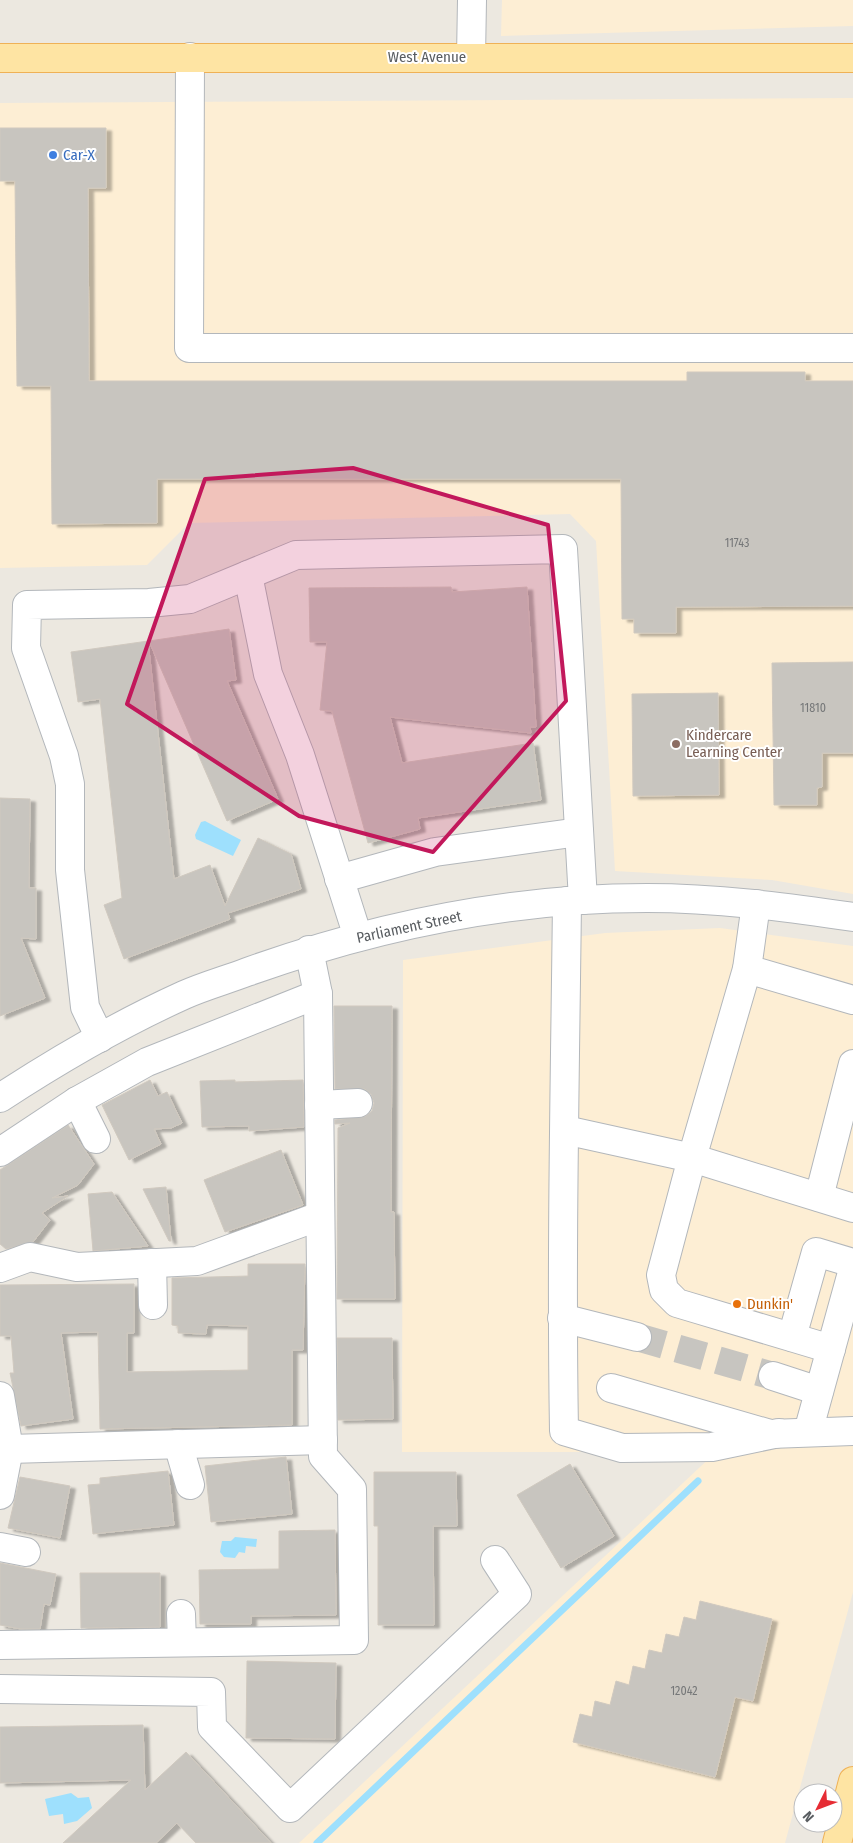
<svg xmlns="http://www.w3.org/2000/svg" width="853" height="1843" viewBox="0 0 853 1843" font-family="'Fira Sans Condensed',sans-serif">
<defs>
<filter id="shadow"><feDropShadow dx="5.5" dy="3" stdDeviation="1" flood-color="#0004"/></filter>
</defs>
<rect width="100%" height="100%" fill="#ece8e0"/>
<!-- commercial -->
<g fill="#fdeed4">
<polygon points="502,0 853,0 853,26 501,36"/>
<polygon points="853,98 853,894 772,880 615,871 596,541 570,514 189,523 147,565 0,568 0,103"/>
<polygon points="720,928 853,946 853,1592 785,1843 299,1843 716,1452 402,1452 403,960 605,933"/>
</g>
<!-- water -->
<g fill="#9ee0fd">
<polygon points="205,821 241,840 233,856 196,839 195,835 201,822"/>
<polygon points="235,1537 257,1539 256,1547 246,1546 245,1553 239,1552 235,1558 224,1557 220,1552 222,1541 231,1541"/>
<polygon points="71,1793 78,1798 89,1797 92,1808 77,1821 64,1824 63,1814 49,1816 45,1799"/>
</g>
<g fill="none" stroke-linecap="round" stroke-linejoin="round">
<!-- stream -->
<polyline stroke="#9ee0fd" stroke-width="7" points="317,1843 698,1481"/>
</g>
<!-- building -->
<g fill="#c8c5bf" stroke="#d0c9bf" filter="url(#shadow)">
<polygon points="0,128 106,128 106,188 88,188 89,381 687,381 687,372 805,372 805,381 853,381 853,606 676,607 676,633 634,633 634,619 622,619 621,479 157,479 157,523 52,524 51,386 17,386 15,181 0,181"/>
<polygon points="451,587 452,592 527,587 536,727 530,727 531,733 390,717 402,763 533,743 541,800 418,818 420,829 368,843 332,711 320,710 327,642 310,642 309,588"/>
<polygon points="229,629 236,680 227,681 278,799 227,821 149,641"/>
<polygon points="148,641 174,879 210,865 225,906 258,838 291,854 301,889 228,913 230,919 124,959 104,905 122,898 100,699 78,702 71,652"/>
<polygon points="853,662 853,753 822,753 822,787 817,788 817,805 774,805 772,663"/>
<polygon points="718,693 719,795 633,796 632,694"/>
<polygon points="0,798 30,799 29,888 36,888 36,939 21,938 45,998 0,1016"/>
<polygon points="334,1006 392,1006 391,1212 394,1212 395,1299 337,1299 338,1128 350,1123 335,1124 335,1120 366,1116 372,1111 374,1103 371,1094 365,1089 335,1089"/>
<polygon points="150,1080 158,1096 167,1092 182,1123 171,1128 154,1129 161,1144 129,1160 102,1105"/>
<polygon points="235,1080 235,1082 303,1080 304,1127 249,1131 249,1126 202,1127 200,1081"/>
<polygon points="68,1125 94,1164 78,1185 52,1198 68,1196 42,1213 50,1220 33,1242 6,1249 0,1244 0,1170"/>
<polygon points="281,1150 303,1205 225,1232 204,1180"/>
<polygon points="166,1187 171,1241 169,1241 143,1189"/>
<polygon points="112,1192 148,1246 93,1251 88,1194"/>
<polygon points="248,1264 305,1264 303,1350 292,1350 292,1425 100,1429 98,1332 61,1333 73,1419 21,1426 10,1373 14,1373 11,1336 0,1336 0,1285 134,1284 134,1333 127,1333 127,1372 248,1370 248,1326 207,1325 206,1334 178,1333 178,1326 172,1325 172,1278 248,1276"/>
<polygon points="337,1338 392,1338 393,1419 338,1420"/>
<polygon points="286,1457 292,1514 211,1522 205,1466"/>
<polygon points="570,1464 614,1536 561,1568 517,1495"/>
<polygon points="168,1471 174,1525 93,1534 88,1485 100,1484 100,1478"/>
<polygon points="374,1472 456,1472 457,1526 433,1526 434,1625 378,1625 378,1526 374,1526"/>
<polygon points="20,1477 70,1486 60,1538 8,1528"/>
<polygon points="335,1530 336,1615 251,1616 251,1624 200,1624 199,1570 279,1569 279,1531"/>
<polygon points="0,1563 56,1574 50,1605 44,1604 40,1629 21,1629 0,1625"/>
<polygon points="80,1573 160,1573 160,1627 81,1628"/>
<polygon points="700,1601 772,1619 753,1701 735,1697 715,1777 573,1742 580,1714 592,1717 595,1701 610,1705 616,1681 629,1685 633,1666 645,1669 649,1650 662,1653 666,1634 679,1637 684,1617 696,1620"/>
<polygon points="247,1661 336,1663 335,1739 246,1738"/>
<polygon points="143,1725 145,1790 186,1752 271,1843 196,1843 177,1823 156,1843 63,1843 131,1780 0,1783 0,1727"/>
</g>
<g fill="none" stroke-linecap="round" stroke-linejoin="round">
<!-- minor-tunnel -->
<polyline stroke="#c7c5c0" stroke-width="28" stroke-dasharray="28 14" stroke-linecap="butt" points="637,1337 773,1376"/>
<!-- minor casing -->
<g stroke="#b3b7bb" stroke-width="30">
<g id="minor">
<polyline points="190,57 189,348 853,348"/>
<polyline points="471,57 472,0"/>
<polyline points="248,575 268,674 300,755 358,937"/>
<polyline points="339,879 435,852 579,832"/>
<path d="M 567,901 C 565,1078 561,1254 564,1431 L 622,1448 L 712,1447 L 779,1433"/>
<polyline points="756,904 747,969 692,1158 853,1208"/>
<polyline points="747,969 853,1000"/>
<polyline points="100,1038 85,1007 70,870 70,784 64,756 26,648 27,605 149,603 190,599 296,555 563,549 583,900"/>
<path d="M 0,1098 C 58,1060 120,1024 184,995 C 204,986 226,980 247,972 C 375,926 511,898 647,898 C 716,898 785,907 853,917"/>
<polyline points="77,1101 96,1139"/>
<polyline points="319,1105 358,1103"/>
<polyline points="565,1130 692,1158 661,1275 664,1290 677,1303 831,1349"/>
<polyline points="0,1152 77,1101 147,1062 318,994"/>
<polyline points="819,1197 853,1064"/>
<polyline points="152,1263 153,1305"/>
<polyline points="0,1268 30,1257 77,1267 197,1261 320,1216"/>
<polyline points="562,1318 637,1337"/>
<polyline points="792,1337 816,1252 853,1263"/>
<polyline points="773,1376 819,1391"/>
<polyline points="611,1388 770,1434 853,1431"/>
<polyline points="0,1396 9,1449 0,1495"/>
<polyline points="808,1432 853,1269"/>
<polyline points="178,1444 190,1485"/>
<polyline points="9,1449 323,1440"/>
<polyline points="0,1547 26,1552"/>
<polyline points="181,1614 182,1642"/>
<polyline points="0,1645 354,1640 352,1489 323,1456 318,994 309,950"/>
<polyline points="0,1689 211,1692 212,1727 290,1808 517,1594 495,1560"/>
</g>
</g>
<!-- major casing -->
<g stroke="#efb156" stroke-width="30">
<g id="major">
<polyline points="0,58 853,58"/>
<polyline points="837,1843 853,1781"/>
</g>
</g>
<!-- minor -->
<use href="#minor" stroke="#fff" stroke-width="28"/>
<!-- major -->
<use href="#major" stroke="#fee4a3" stroke-width="28"/>
</g>
<!-- marked area -->
<path fill="#c2185b" fill-opacity="0.2" stroke="#c2185b" stroke-width="4" stroke-linejoin="round" d="M 353,468 L 548,525 L 566,701 L 433,852 L 299,816 L 127,704 L 205,479 Z"/>
<!-- markers -->
<circle fill="#3f7fe0" stroke="#fff" stroke-width="2" cx="53" cy="155" r="5"/>
<circle fill="#8d6e63" stroke="#fff" stroke-width="2" cx="676" cy="744" r="5"/>
<circle fill="#e8710a" stroke="#fff" stroke-width="2" cx="737" cy="1304" r="5"/>
<g text-anchor="middle" dominant-baseline="central" stroke-width="4" stroke-linejoin="round" paint-order="stroke">
<!-- number labels -->
<g font-size="12" fill="#757778">
<text x="737" y="543">11743</text>
<text x="813" y="708">11810</text>
<text x="684" y="1691">12042</text>
</g>
<!-- street labels -->
<g font-size="15" fill="#595d61" stroke="#fff">
<text x="427" y="57">West Avenue</text>
<text transform="translate(409 927) rotate(-12)">Parliament Street</text>
</g>
<!-- shop labels -->
<g font-size="15" fill="#366cbe" stroke="#fff" text-anchor="start">
<text x="63" y="155">Car-X</text>
</g>
<!-- education labels -->
<g font-size="15" fill="#785e54" stroke="#fff" text-anchor="start">
<text x="686" y="735">Kindercare<tspan x="686" dy="17">Learning Center</tspan></text>
</g>
<!-- food labels -->
<g font-size="15" fill="#c56008" stroke="#fff" text-anchor="start">
<text x="747" y="1304">Dunkin'</text>
</g>
</g>
<!-- north arrow -->
<g transform="translate(818 1808) rotate(228)"><circle r="24" fill="#ffffff" stroke="#bdbec0"/>
<path d="M0-4L9 19L0 12L-9 19Z" fill="#e62c34"/>
<text y="-8" font-size="14" font-weight="bold" text-anchor="middle" fill="#595d61">N</text>
</g>
</svg>
